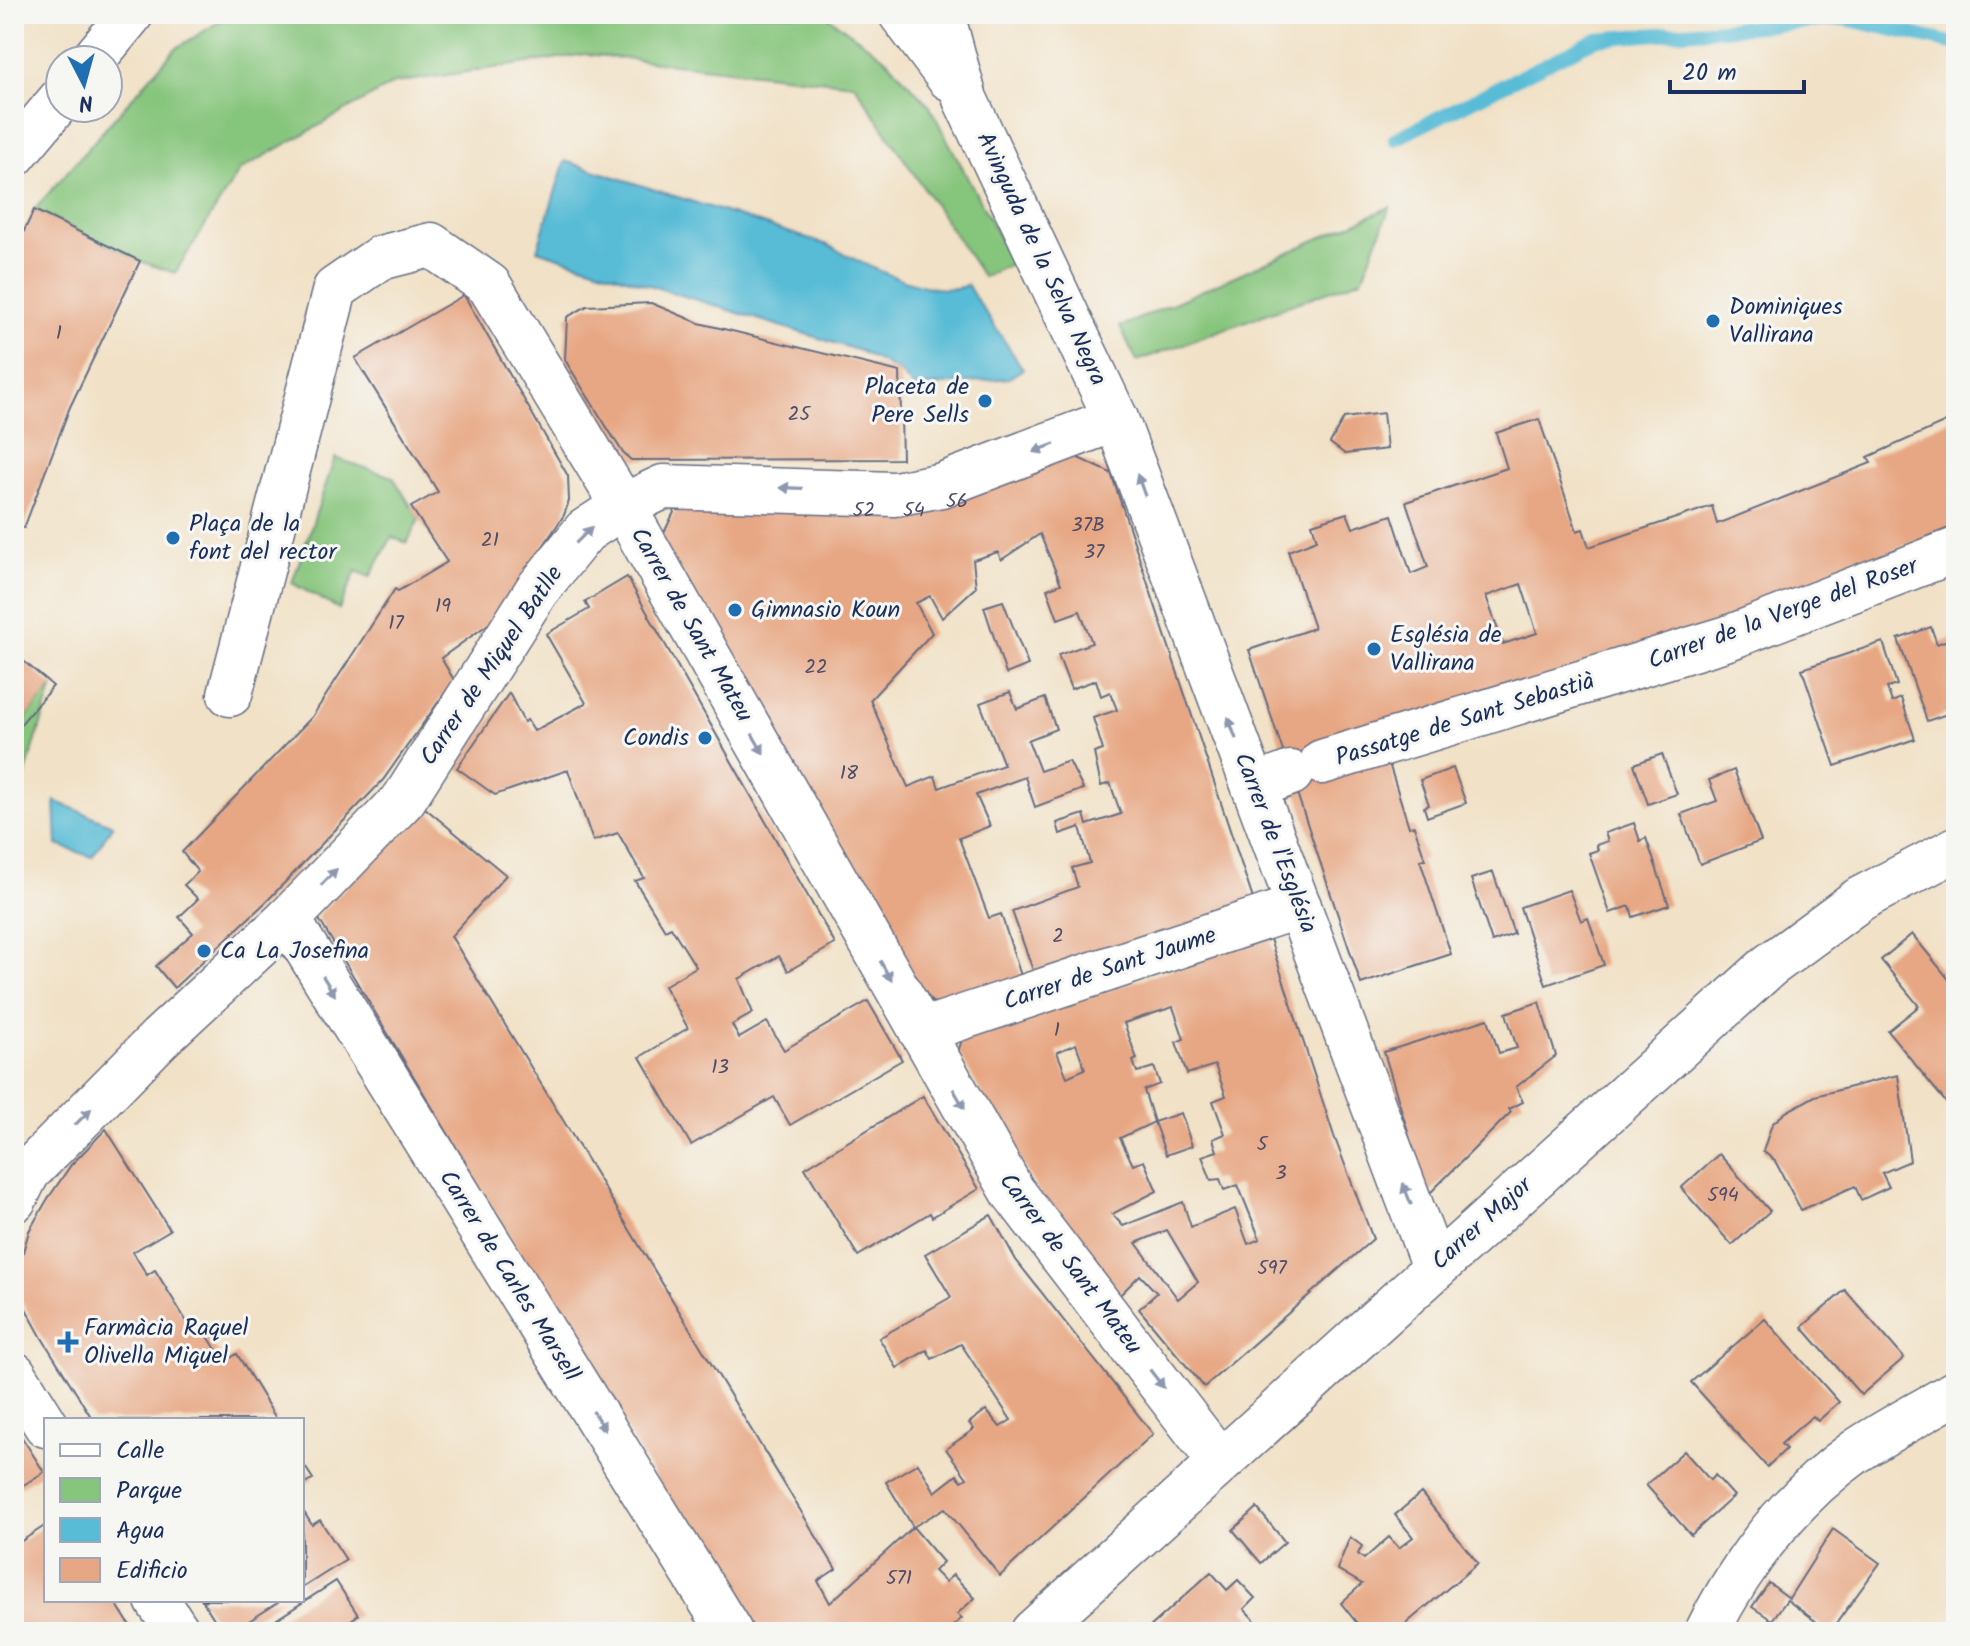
<svg xmlns="http://www.w3.org/2000/svg" width="1970" height="1646" viewBox="0 0 1970 1646" font-family="Kalam,sans-serif">
<rect width="100%" height="100%" fill="#f6f6f2"/>
<filter id="ink" filterUnits="userSpaceOnUse"><feTurbulence type="fractalNoise" baseFrequency=".0125" numOctaves="2"/><feDisplacementMap in="SourceGraphic" scale="16" xChannelSelector="R" yChannelSelector="G"/><feConvolveMatrix kernelMatrix="1 2 1 2 8 2 1 2 1" color-interpolation-filters="sRGB"/></filter>
<filter id="wash" filterUnits="userSpaceOnUse"><feTurbulence type="fractalNoise" baseFrequency=".006" numOctaves="4" result="noise"/><feDisplacementMap in="SourceGraphic" scale="32" xChannelSelector="R" yChannelSelector="G"/><feGaussianBlur stdDeviation="1.8" result="paint"/><feColorMatrix in="noise" values="0 0 0 0 0 0 0 0 0 0 0 0 0 0 0 0 0 1.4 0 .05"/><feComposite in="paint" operator="in"/></filter>
<g filter="url(#wash)">
<rect width="100%" height="100%" fill="#f1e1c6"/>
<!-- green -->
<g fill="#86c57c" stroke="#507a6d" stroke-width="2">
<polygon points="232,14 824,14 884,57 929,105 1013,263 983,277 854,84 586,54 395,83 240,170 175,273 140,261 34,210 175,49"/>
<polygon points="1390,207 1362,279 1137,361 1120,327"/>
<polygon points="335,458 393,477 419,519 407,543 392,537 370,577 356,571 339,609 292,583"/>
<polygon points="53,686 14,810 14,732"/>
</g>
<!-- water -->
<g fill="#58bcd6" stroke="#3a769a" stroke-width="2">
<path d="M 565,161 L 828,245 C 858,262 934,301 967,285 L 1023,369 L 1009,378 L 914,388 L 900,372 L 860,351 L 537,250 Z"/>
<polygon points="55,801 113,825 92,857 57,845"/>
</g>
<g fill="none" stroke-linecap="round" stroke-linejoin="round">
<!-- stream -->
<polyline stroke="#58bcd6" stroke-width="14" points="1395,139 1596,39 1845,19 1956,44"/>
</g>
<g id="blocks">
<!-- building -->
<g fill="#e7a784" fill-rule="evenodd">
<polygon points="34,210 140,261 70,407 24,528 14,524 14,252"/>
<polygon points="464,295 568,476 569,501 564,515 494,620 441,658 454,680 383,780 266,902 174,988 156,966 193,933 179,917 198,899 184,885 198,872 182,852 312,717 395,589 398,591 447,562 411,507 438,492 355,358"/>
<polygon points="651,303 699,323 900,372 902,459 631,460 623,453 565,360 567,317 587,306"/>
<polygon points="1383,413 1387,449 1345,454 1330,443 1344,418"/>
<path d="M 1539,419 L 1577,531 L 1583,529 L 1589,547 L 1712,506 L 1717,524 L 1871,463 L 1868,457 L 1950,420 L 1956,433 L 1956,525 L 1387,757 L 1409,827 L 1414,826 L 1425,859 L 1420,860 L 1451,954 L 1361,984 L 1249,650 L 1314,628 L 1288,551 L 1317,540 L 1312,524 L 1347,513 L 1353,528 L 1392,515 L 1411,574 L 1428,567 L 1406,502 L 1507,468 L 1496,433 ZM 1521,584 L 1537,633 L 1503,644 L 1486,596 Z"/>
<polygon points="1076,457 1111,473 1255,905 1035,976 1012,911 1078,887 1072,868 1090,863 1080,827 1060,834 1057,823 1084,814 1087,825 1121,814 1110,783 1101,786 1094,753 1103,750 1093,718 1117,710 1110,692 1101,696 1096,680 1071,689 1058,655 1092,643 1080,611 1058,619 1047,589 1061,584 1040,534 1001,560 998,552 973,560 976,587 942,618 930,596 916,603 932,633 870,700 908,787 935,776 939,788 1004,765 980,703 1010,692 1017,709 1045,698 1056,729 1028,740 1040,771 1069,761 1083,789 1035,807 1025,777 976,795 990,826 959,838 989,918 1001,914 1022,979 944,1005 932,1002 899,953 659,543 676,508"/>
<polygon points="627,577 835,944 788,971 779,956 739,979 753,1013 732,1025 739,1038 767,1022 784,1050 868,1001 902,1060 790,1125 774,1097 691,1145 640,1057 688,1028 664,986 696,967 671,927 665,930 635,881 644,878 618,833 593,841 568,770 495,795 457,768 509,693 524,722 527,720 534,731 586,703 546,634 589,609 585,602"/>
<polygon points="1003,601 1028,665 1006,674 984,607"/>
<polygon points="1931,627 1937,644 1956,637 1954,724 1950,713 1927,721 1898,639"/>
<polygon points="1883,642 1897,685 1887,688 1892,702 1901,698 1915,739 1835,766 1802,669"/>
<polygon points="14,653 53,686 14,732"/>
<polygon points="1662,754 1677,794 1648,804 1634,764"/>
<polygon points="1453,768 1466,803 1427,817 1424,807 1429,805 1420,780"/>
<polygon points="1734,770 1761,841 1700,864 1681,814 1717,801 1709,780"/>
<polygon points="425,808 506,875 451,936 836,1569 818,1581 830,1603 913,1527 943,1562 934,1571 945,1582 953,1575 975,1598 957,1614 962,1618 946,1632 748,1632 317,916"/>
<polygon points="1634,823 1640,841 1646,838 1669,905 1633,917 1630,906 1610,913 1589,853 1598,850 1596,845 1608,841 1605,833"/>
<polygon points="1493,872 1514,934 1492,942 1471,879"/>
<polygon points="1569,890 1581,921 1588,918 1604,965 1546,985 1520,907"/>
<polygon points="1912,934 1956,988 1956,1099 1948,1105 1888,1031 1919,1006 1881,960"/>
<path d="M 1269,936 L 1334,1136 L 1373,1239 L 1204,1387 L 1139,1309 L 1157,1293 L 1140,1275 L 1118,1297 L 1036,1188 L 958,1052 L 962,1040 ZM 1173,1007 L 1184,1039 L 1176,1042 L 1187,1074 L 1215,1065 L 1226,1096 L 1213,1101 L 1225,1134 L 1213,1139 L 1217,1151 L 1202,1156 L 1211,1180 L 1220,1179 L 1224,1190 L 1238,1185 L 1260,1239 L 1248,1244 L 1235,1209 L 1191,1227 L 1183,1202 L 1123,1226 L 1112,1214 L 1157,1191 L 1144,1161 L 1133,1165 L 1120,1138 L 1154,1122 L 1166,1155 L 1192,1146 L 1181,1113 L 1154,1122 L 1144,1090 L 1160,1084 L 1154,1067 L 1137,1072 L 1133,1061 L 1137,1059 L 1124,1023 ZM 1076,1044 L 1085,1069 L 1067,1077 L 1057,1052 ZM 1167,1230 L 1198,1282 L 1178,1299 L 1136,1243 Z"/>
<polygon points="1539,1002 1556,1056 1516,1087 1523,1102 1509,1109 1511,1112 1427,1196 1384,1052 1488,1019 1499,1053 1517,1048 1506,1013"/>
<polygon points="1898,1075 1910,1161 1882,1173 1889,1187 1861,1200 1855,1186 1801,1210 1775,1161 1763,1151 1772,1124 1786,1112 1815,1096"/>
<polygon points="923,1096 979,1189 932,1217 930,1213 858,1256 805,1168"/>
<polygon points="106,1129 170,1230 133,1252 147,1275 155,1270 190,1327 199,1322 224,1362 237,1354 277,1420 93,1420 42,1338 20,1298 19,1266 29,1231 47,1200 71,1165"/>
<polygon points="1719,1154 1770,1211 1732,1245 1681,1188"/>
<polygon points="991,1215 1016,1260 1153,1434 1000,1576 945,1508 913,1527 886,1482 918,1463 935,1492 957,1475 962,1481 967,1478 946,1449 974,1429 969,1423 986,1410 1000,1427 1011,1420 961,1344 932,1359 927,1350 897,1368 879,1338 951,1297 925,1254"/>
<polygon points="1845,1290 1904,1358 1861,1395 1802,1327"/>
<polygon points="1765,1319 1839,1402 1818,1421 1813,1416 1802,1425 1781,1444 1786,1449 1767,1467 1691,1382"/>
<polygon points="14,1425 44,1472 14,1491"/>
<polygon points="1684,1451 1710,1480 1715,1475 1734,1496 1691,1535 1646,1485"/>
<polygon points="302,1462 313,1479 302,1486"/>
<polygon points="1421,1493 1478,1563 1396,1632 1364,1632 1341,1603 1362,1584 1337,1569 1350,1537 1362,1546 1358,1554 1364,1559 1389,1537 1399,1548 1413,1537 1395,1515"/>
<polygon points="1257,1508 1285,1542 1261,1563 1233,1530"/>
<polygon points="302,1509 312,1525 320,1520 346,1560 302,1588"/>
<polygon points="46,1525 46,1600 114,1600 134,1632 14,1632 14,1546"/>
<polygon points="1833,1529 1880,1563 1830,1632 1787,1600 1772,1620 1752,1607 1769,1583 1789,1598"/>
<polygon points="1211,1572 1227,1590 1238,1580 1255,1598 1244,1609 1264,1630 1150,1632 1148,1629"/>
<polygon points="336,1581 358,1615 347,1623 353,1632 257,1632"/>
<polygon points="202,1600 282,1600 235,1630 220,1628"/>
</g>
</g>
</g>
<g filter="url(#ink)">
<use href="#blocks" fill-opacity="0" stroke="#666d82" stroke-width="2"/>
<g fill="none" stroke-linecap="round" stroke-linejoin="round">
<!-- street casing -->
<g stroke="#666d82" stroke-width="47">
<g id="street">
<polyline points="901,14 949,78"/>
<polyline points="942,14 965,99 1116,419 1434,1267"/>
<polyline points="93,60 131,14"/>
<polyline points="14,155 60,100"/>
<polyline points="230,694 335,289 380,258 431,245 489,285 623,506 1013,1192 1220,1462"/>
<polyline points="1322,762 1728,638 1956,550"/>
<polyline points="1254,787 1291,773"/>
<polyline points="288,919 730,1632"/>
<polyline points="921,1031 1299,906"/>
<polyline points="14,1200 28,1172 160,1038 288,919 404,799 537,590 585,531 623,506 663,487 895,494 942,485 1116,419"/>
<polyline points="14,1374 46,1425"/>
<polyline points="157,1600 178,1632"/>
<path d="M 1707,1632 C 1742,1562 1791,1498 1855,1452 C 1887,1430 1923,1412 1956,1392"/>
</g>
</g>
<!-- secondary casing -->
<g stroke="#666d82" stroke-width="47">
<polyline id="secondary" points="1033,1632 1769,966 1860,899 1956,849"/>
</g>
<!-- street -->
<use href="#street" stroke="#fff" stroke-width="44"/>
<!-- secondary -->
<use href="#secondary" stroke="#fff" stroke-width="44"/>
</g>
<!-- one-way arrows -->
<defs><path id="oneway-solid" d="M-6-.8H1V-3.2L6.5 0L1 3.2V.8H-6Z" transform="scale(2)"/></defs>
<g fill="#8d97ae">
<use href="#oneway-solid" transform="translate(1044 448) rotate(159)"/>
<use href="#oneway-solid" transform="translate(1141 485) rotate(-110)"/>
<use href="#oneway-solid" transform="translate(791 488) rotate(-178)"/>
<use href="#oneway-solid" transform="translate(584 535) rotate(-45)"/>
<use href="#oneway-solid" transform="translate(1232 728) rotate(-110)"/>
<use href="#oneway-solid" transform="translate(758 744) rotate(60)"/>
<use href="#oneway-solid" transform="translate(329 877) rotate(-46)"/>
<use href="#oneway-solid" transform="translate(886 971) rotate(60)"/>
<use href="#oneway-solid" transform="translate(329 986) rotate(58)"/>
<use href="#oneway-solid" transform="translate(959 1099) rotate(60)"/>
<use href="#oneway-solid" transform="translate(83 1117) rotate(-45)"/>
<use href="#oneway-solid" transform="translate(1407 1194) rotate(-111)"/>
<use href="#oneway-solid" transform="translate(1157 1379) rotate(52)"/>
<use href="#oneway-solid" transform="translate(599 1421) rotate(58)"/>
</g>
</g>
<!-- markers -->
<g fill="#1f6fb2" stroke="#f6f6f2" stroke-width="3">
<circle cx="1713" cy="321" r="8"/>
<circle cx="985" cy="401" r="8"/>
<circle cx="173" cy="538" r="8"/>
<circle cx="735" cy="610" r="8"/>
<circle cx="1374" cy="649" r="8"/>
<circle cx="705" cy="738" r="8"/>
<circle cx="204" cy="951" r="8"/>
<path d="M64 1330h8v8h8v8h-8v8h-8v-8h-8v-8h8z"/>
</g>
<g text-anchor="middle" dominant-baseline="central" stroke-width="6" stroke-linejoin="round" paint-order="stroke">
<!-- number labels -->
<g font-size="20" fill="#4e4d68">
<text x="59" y="334">1</text>
<text x="799" y="415">25</text>
<text x="957" y="502">56</text>
<text x="864" y="511">52</text>
<text x="914" y="511">54</text>
<text x="1088" y="526">37B</text>
<text x="490" y="541">21</text>
<text x="1094" y="553">37</text>
<text x="443" y="607">19</text>
<text x="396" y="624">17</text>
<text x="816" y="668">22</text>
<text x="849" y="774">18</text>
<text x="1058" y="937">2</text>
<text x="1057" y="1031">1</text>
<text x="720" y="1068">13</text>
<text x="1262" y="1145">5</text>
<text x="1281" y="1174">3</text>
<text x="1723" y="1196">594</text>
<text x="1272" y="1269">597</text>
<text x="899" y="1579">571</text>
</g>
<!-- street labels -->
<g font-size="24" fill="#1b2f5e" stroke="#f6f6f2">
<text transform="translate(1041 259) rotate(65)">Avinguda de la Selva Negra</text>
<text transform="translate(1783 614) rotate(-20)">Carrer de la Verge del Roser</text>
<text transform="translate(691 625) rotate(60)">Carrer de Sant Mateu</text>
<text transform="translate(492 666) rotate(-56)">Carrer de Miquel Batlle</text>
<text transform="translate(1465 720) rotate(-17)">Passatge de Sant Sebastià</text>
<text transform="translate(1275 843) rotate(69)">Carrer de l'Església</text>
<text transform="translate(1110 969) rotate(-18)">Carrer de Sant Jaume</text>
<text transform="translate(1482 1224) rotate(-42)">Carrer Major</text>
<text transform="translate(1070 1264) rotate(53)">Carrer de Sant Mateu</text>
<text transform="translate(509 1276) rotate(58)">Carrer de Carles Marsell</text>
</g>
<!-- poi labels -->
<g font-size="24" fill="#1b2f5e" stroke="#f6f6f2" text-anchor="start">
<text x="1729" y="307">Dominiques<tspan x="1729" dy="28">Vallirana</tspan></text>
<text x="969" y="387" text-anchor="end">Placeta de<tspan x="969" dy="28">Pere Sells</tspan></text>
<text x="189" y="524">Plaça de la<tspan x="189" dy="28">font del rector</tspan></text>
<text x="751" y="610">Gimnasio Koun</text>
<text x="1390" y="635">Església de<tspan x="1390" dy="28">Vallirana</tspan></text>
<text x="689" y="738" text-anchor="end">Condis</text>
<text x="220" y="951">Ca La Josefina</text>
<text x="84" y="1328">Farmàcia Raquel<tspan x="84" dy="28">Olivella Miquel</tspan></text>
</g>
</g>
<!-- margin -->
<rect width="1970" height="1646" fill="none" stroke="#f6f6f2" stroke-width="48"/>
<!-- legend -->
<rect x="44" y="1418" width="260" height="184" fill="#f6f6f2" stroke="#9ea6b7" stroke-width="2"/>
<rect x="60" y="1444" width="40" height="12" fill="#ffffff" stroke="#9ea6b7" stroke-width="2"/>
<text x="116" y="1458" font-size="24" fill="#1b2f5e">Calle</text>
<rect x="60" y="1478" width="40" height="24" fill="#86c57c" stroke="#9ea6b7" stroke-width="2"/>
<text x="116" y="1498" font-size="24" fill="#1b2f5e">Parque</text>
<rect x="60" y="1518" width="40" height="24" fill="#58bcd6" stroke="#9ea6b7" stroke-width="2"/>
<text x="116" y="1538" font-size="24" fill="#1b2f5e">Agua</text>
<rect x="60" y="1558" width="40" height="24" fill="#e7a784" stroke="#9ea6b7" stroke-width="2"/>
<text x="116" y="1578" font-size="24" fill="#1b2f5e">Edificio</text>
<!-- north arrow -->
<g transform="translate(84 84) rotate(174)"><circle r="38" fill="#f6f6f2" stroke="#9ea6b7" stroke-width="2"/>
<path d="M0-6L14 30L0 20L-14 30Z" fill="#1f6fb2"/>
<text y="-12" font-size="22" font-weight="bold" text-anchor="middle" fill="#1b2f5e">N</text>
</g>
<!-- scale -->
<path d="M1670 80v12h134v-12" fill="none" stroke="#1b2f5e" stroke-width="4"/>
<text x="1682" y="80" font-size="24" fill="#1b2f5e" stroke="#f6f6f2" stroke-width="6" paint-order="stroke">20 m</text>
</svg>
